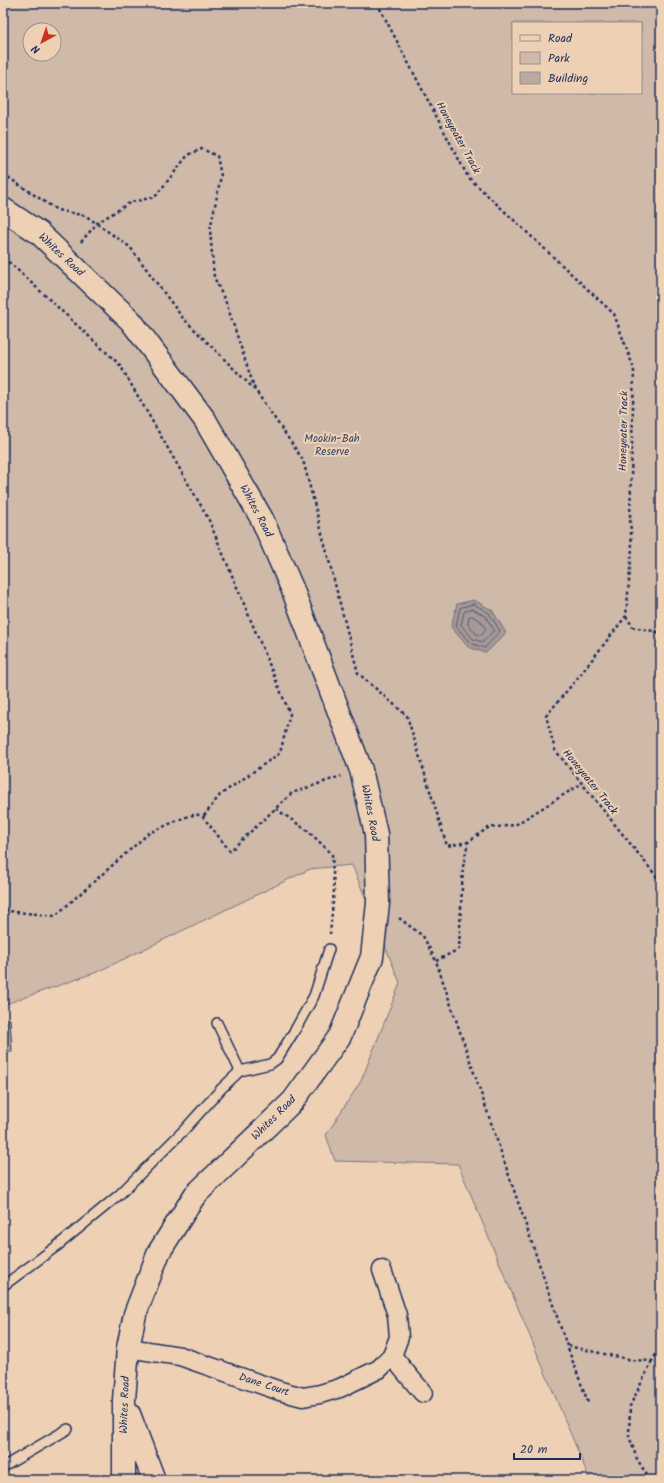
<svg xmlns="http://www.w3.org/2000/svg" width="664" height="1483" viewBox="0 0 664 1483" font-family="Kalam,sans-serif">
<rect width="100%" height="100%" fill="#eed1b5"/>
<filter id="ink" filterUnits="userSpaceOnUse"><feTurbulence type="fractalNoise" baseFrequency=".025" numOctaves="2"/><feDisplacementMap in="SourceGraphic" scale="8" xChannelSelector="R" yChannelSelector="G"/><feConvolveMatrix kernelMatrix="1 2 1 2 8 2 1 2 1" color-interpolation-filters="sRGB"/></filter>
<g filter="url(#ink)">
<!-- green -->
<path fill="#cfb9a8" stroke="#757483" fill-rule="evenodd" d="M 3,3 L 661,3 L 661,1480 L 590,1480 L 458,1164 L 335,1161 L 326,1135 L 361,1081 L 400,983 L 352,865 L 310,869 L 97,972 L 3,1005 ZM 513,23 L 641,23 L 641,93 L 513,93 ZM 30,30 L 54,30 L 54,54 L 30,54 Z"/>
<!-- water -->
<polygon fill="#a69997" stroke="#6e6f80" points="474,600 492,610 506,633 486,653 468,647 451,627 457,604"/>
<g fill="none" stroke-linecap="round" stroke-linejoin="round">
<!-- shore -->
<g stroke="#535975" stroke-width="1">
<polygon points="474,604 489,613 500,631 485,648 470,643 456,626 460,608"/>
<polygon points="473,609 486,617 494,630 483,642 473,639 461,625 464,612"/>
<polygon points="472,616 481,621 486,629 482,635 476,634 468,624 469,617"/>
</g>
</g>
<!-- building -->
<polygon fill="#baa9a0" stroke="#1b2f5e" points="3,1019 10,1019 12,1052 3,1052"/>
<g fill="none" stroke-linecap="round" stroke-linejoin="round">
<!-- lane casing -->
<g stroke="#1b2f5e" stroke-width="12">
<g id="lane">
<polyline points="217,1023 240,1071"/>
<polyline points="3,1286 57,1246 119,1195 184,1130 222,1088 240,1071 270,1064 277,1059 295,1030 314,996 329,949"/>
<polyline points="3,1467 68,1429"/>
</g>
</g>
<!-- street casing -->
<g stroke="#1b2f5e" stroke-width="21">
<g id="street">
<polyline points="128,1348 180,1356 280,1391 303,1397 320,1394 340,1388 379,1369 392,1356 399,1337 397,1315 382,1270"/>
<polyline points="392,1356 423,1393"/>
</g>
</g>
<!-- secondary casing -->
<g stroke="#1b2f5e" stroke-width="25">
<g id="secondary">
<polyline points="3,209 39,233 131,321 205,420 262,519 292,588 361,770 376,834 378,903 372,957 340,1036 293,1101 195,1195 159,1252 135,1314 128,1348 124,1400 124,1480"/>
<polyline points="129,1414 154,1480"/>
</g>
</g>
<!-- path -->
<g stroke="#1b2f5e" stroke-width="2.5" stroke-dasharray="3 3" stroke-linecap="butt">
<polyline points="377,3 468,177 614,314 634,369 630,517 632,548 626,616 580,675 546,716 555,750 661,882"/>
<polyline points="3,174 57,210 86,216 130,247 182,317 256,391 303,460 358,673 407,716 447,846 468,842"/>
<polyline points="81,242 97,223 131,202 155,197 188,155 202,149 217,156 221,176 210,230 214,277 227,305 255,390"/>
<polyline points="3,259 10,263 120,365 208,518 290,714 280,753 220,795 203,817"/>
<polyline points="626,616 633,627 658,632 661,629"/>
<polyline points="658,632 661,635"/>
<polyline points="276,809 308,831 332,854 334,890 330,934"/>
<polyline points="3,903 7,911 55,916 149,833 183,818 196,814 203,817 230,851 292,793 341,776"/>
<polyline points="399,918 423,936 436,961 567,1346 589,1405"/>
<polyline points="436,961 459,949 463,867 468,842 488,828 515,825 581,784"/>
<polyline points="568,1346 632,1360 652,1361 661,1346"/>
<polyline points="650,1480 637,1459 629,1436 630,1406 652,1361"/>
</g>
<!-- lane -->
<use href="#lane" stroke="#eed1b5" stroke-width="9"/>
<!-- street -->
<use href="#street" stroke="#eed1b5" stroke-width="18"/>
<!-- secondary -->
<use href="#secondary" stroke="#eed1b5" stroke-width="22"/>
</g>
</g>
<g text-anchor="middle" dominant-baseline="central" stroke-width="4" stroke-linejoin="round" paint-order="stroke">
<!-- street labels -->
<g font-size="11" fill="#1b2f5e" stroke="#eed1b5">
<text transform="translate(458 138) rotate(61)">Honeyeater Track</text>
<text transform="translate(61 255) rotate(43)">Whites Road</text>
<text transform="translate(624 431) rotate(-89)">Honeyeater Track</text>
<text transform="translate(256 511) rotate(62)">Whites Road</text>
<text transform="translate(590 782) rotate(51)">Honeyeater Track</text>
<text transform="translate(370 813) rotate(79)">Whites Road</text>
<text transform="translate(274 1118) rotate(-45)">Whites Road</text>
<text transform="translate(264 1385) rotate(18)">Dane Court</text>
<text transform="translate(125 1405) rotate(-88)">Whites Road</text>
</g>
<!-- park labels -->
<g font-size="11" fill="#364469" stroke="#eed1b5">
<text x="332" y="439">Mookin-Bah<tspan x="332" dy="13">Reserve</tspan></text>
</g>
</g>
<!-- margin -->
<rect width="664" height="1483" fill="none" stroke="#eed1b5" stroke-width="16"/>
<rect x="8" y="8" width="648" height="1467" fill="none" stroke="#1b2f5e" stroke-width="1.5" filter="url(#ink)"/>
<!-- legend -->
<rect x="512" y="22" width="130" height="72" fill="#eed1b5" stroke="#9a9092"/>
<rect x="520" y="35" width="20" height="6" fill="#eed1b5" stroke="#9a9092"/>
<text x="548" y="42" font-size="12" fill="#1b2f5e">Road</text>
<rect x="520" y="52" width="20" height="12" fill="#cfb9a8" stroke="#9a9092"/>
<text x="548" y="62" font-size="12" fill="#1b2f5e">Park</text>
<rect x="520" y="72" width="20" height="12" fill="#baa9a0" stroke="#9a9092"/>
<text x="548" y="82" font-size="12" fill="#1b2f5e">Building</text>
<!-- north arrow -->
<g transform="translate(42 42) rotate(220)"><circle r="19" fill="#eed1b5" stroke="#9a9092"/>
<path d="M0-3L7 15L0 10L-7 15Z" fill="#c8321e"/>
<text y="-6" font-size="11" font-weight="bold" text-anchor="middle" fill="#1b2f5e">N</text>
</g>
<!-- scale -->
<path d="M514 1453v6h66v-6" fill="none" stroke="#1b2f5e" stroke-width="2"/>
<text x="520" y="1453" font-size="12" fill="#1b2f5e" stroke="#eed1b5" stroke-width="3" paint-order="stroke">20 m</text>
</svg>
